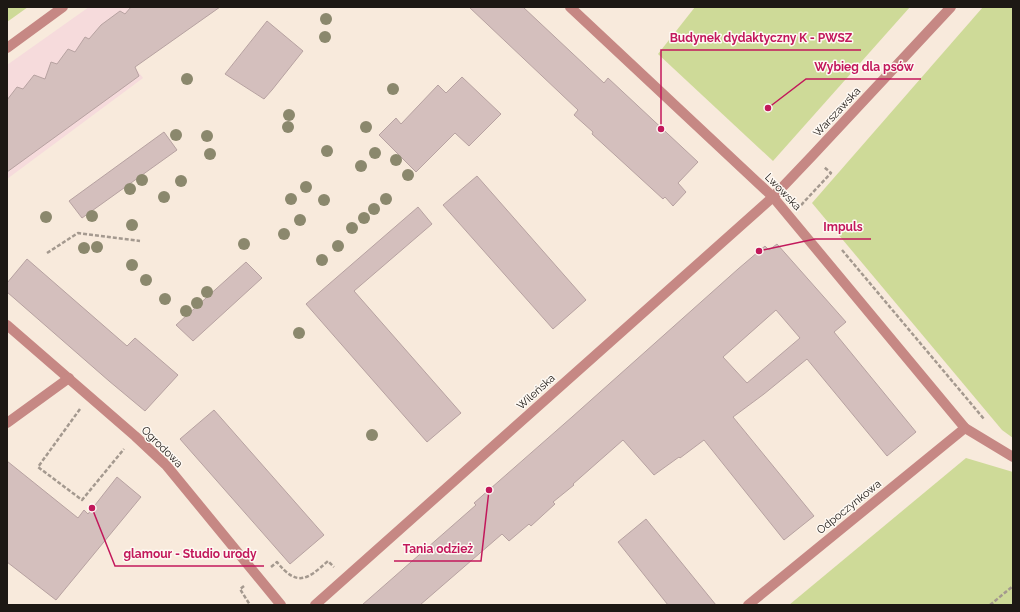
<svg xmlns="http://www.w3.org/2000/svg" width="1020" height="612" viewBox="0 0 1020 612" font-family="Raleway,sans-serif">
<rect width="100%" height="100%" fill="#f8eadc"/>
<!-- commercial -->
<polygon fill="#f6dbdc" points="89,7 154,7 112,38 143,78 7,179 7,65"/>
<!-- green -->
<g fill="#ceda98">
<polygon points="7,7 28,7 7,22"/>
<polygon points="695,7 910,7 773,161 658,54"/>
<polygon points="983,7 1013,7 1013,438 1002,430 812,203"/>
<polygon points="966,458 1013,472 1013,605 789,605"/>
</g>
<!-- building -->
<g fill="#d4bfbd" stroke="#b7a2a1" fill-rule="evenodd">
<polygon points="131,7 220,7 135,67 139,76 7,172 7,100 17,87 23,89 34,75 45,79 51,62 57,64 68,49 75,52 85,37 89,39 101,25 120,11 125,14"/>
<polygon points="469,7 523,7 604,83 608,78 698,162 678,183 686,192 673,206 665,197 663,199 592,134 593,132 574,115 578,110"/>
<polygon points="267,21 303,51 272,90 264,99 225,74"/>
<polygon points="462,77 501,114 469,146 455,133 416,172 379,135 396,118 401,124 438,85 446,93"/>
<polygon points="164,132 177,150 82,218 69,201"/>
<polygon points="477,176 586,300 553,329 443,205"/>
<polygon points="418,207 432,224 354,291 461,413 427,442 306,304"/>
<path d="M 777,244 L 846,322 L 834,332 L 916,432 L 887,456 L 807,359 L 764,394 L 733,417 L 814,516 L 784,540 L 704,440 L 680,458 L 679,457 L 654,475 L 623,440 L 573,484 L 574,485 L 553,502 L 555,504 L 531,526 L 529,524 L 509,541 L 502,534 L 420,605 L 362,605 L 476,505 L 474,503 L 572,417 L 738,269 L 765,246 L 769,250 ZM 776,310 L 800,338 L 747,383 L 723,357 Z"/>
<polygon points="27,259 127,346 135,338 178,375 145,411 109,381 7,292 7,283"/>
<polygon points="246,262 262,278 193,341 176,325"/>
<polygon points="214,410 324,535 290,564 180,439"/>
<polygon points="7,461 78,518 84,510 88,514 117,477 141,497 56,600 7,562"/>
<polygon points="646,519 716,605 668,605 618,542"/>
</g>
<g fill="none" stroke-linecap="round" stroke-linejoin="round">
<!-- path -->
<g stroke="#a4998f" stroke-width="2.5" stroke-dasharray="4 2" stroke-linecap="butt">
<polyline points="803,205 802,204 831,173 824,167"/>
<polyline points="842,250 984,419"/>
<polyline points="47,253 78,233 140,241"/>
<polyline points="80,409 38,467 82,500 124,449"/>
<path d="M 271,567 L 277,562 C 297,587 307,580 328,561 L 334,567"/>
<polyline points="244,586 240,589 250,605"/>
<polyline points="990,605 1013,586"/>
</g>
<!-- minor -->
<g stroke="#c68884" stroke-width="10">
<polyline points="570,7 773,197 965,428 1013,457"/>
<polyline points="7,48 63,7"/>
<polyline points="7,325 135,436 166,465 281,605"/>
<polyline points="7,423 69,378"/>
<polyline points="315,605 773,197 812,156 951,7"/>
<polyline points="748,605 965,428"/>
</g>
</g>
<!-- trees -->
<g fill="#8b886d">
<circle cx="326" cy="19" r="6"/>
<circle cx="325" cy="37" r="6"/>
<circle cx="187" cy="79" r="6"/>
<circle cx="393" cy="89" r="6"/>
<circle cx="289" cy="115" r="6"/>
<circle cx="288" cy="127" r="6"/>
<circle cx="366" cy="127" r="6"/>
<circle cx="176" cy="135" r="6"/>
<circle cx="207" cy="136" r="6"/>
<circle cx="327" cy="151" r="6"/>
<circle cx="375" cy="153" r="6"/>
<circle cx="210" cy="154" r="6"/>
<circle cx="396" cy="160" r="6"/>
<circle cx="361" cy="166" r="6"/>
<circle cx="408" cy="175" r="6"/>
<circle cx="142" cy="180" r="6"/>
<circle cx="181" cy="181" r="6"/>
<circle cx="306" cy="187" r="6"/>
<circle cx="130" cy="189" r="6"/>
<circle cx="164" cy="197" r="6"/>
<circle cx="291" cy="199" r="6"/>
<circle cx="386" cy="199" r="6"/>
<circle cx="324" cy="200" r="6"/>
<circle cx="374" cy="209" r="6"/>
<circle cx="92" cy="216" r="6"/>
<circle cx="46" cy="217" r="6"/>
<circle cx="364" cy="218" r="6"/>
<circle cx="300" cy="220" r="6"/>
<circle cx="132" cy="225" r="6"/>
<circle cx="352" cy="228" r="6"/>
<circle cx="284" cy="234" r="6"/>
<circle cx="244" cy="244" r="6"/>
<circle cx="338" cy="246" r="6"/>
<circle cx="97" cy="247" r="6"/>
<circle cx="84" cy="248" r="6"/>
<circle cx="322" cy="260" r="6"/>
<circle cx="132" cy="265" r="6"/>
<circle cx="146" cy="280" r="6"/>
<circle cx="207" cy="292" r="6"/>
<circle cx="165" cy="299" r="6"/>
<circle cx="197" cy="303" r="6"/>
<circle cx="186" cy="311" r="6"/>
<circle cx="299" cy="333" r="6"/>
<circle cx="372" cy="435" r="6"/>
</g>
<g text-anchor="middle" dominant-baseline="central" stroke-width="3" stroke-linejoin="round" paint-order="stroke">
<!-- street labels -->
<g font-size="11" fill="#1d1814" stroke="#fef9f3">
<text transform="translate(837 112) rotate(-47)">Warszawska</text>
<text transform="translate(783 192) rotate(46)">Lwowska</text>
<text transform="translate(536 392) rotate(-42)">Wileńska</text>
<text transform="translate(162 447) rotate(45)">Ogrodowa</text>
<text transform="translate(849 507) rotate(-39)">Odpoczynkowa</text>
</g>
</g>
<!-- callouts -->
<path fill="none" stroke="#c2185b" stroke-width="1.5" d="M661 129L661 50H861M768 108L806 79H921M759 251L815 239H871M489 490L481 561H394M92 508L115 566H264"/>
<g fill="#c2185b" stroke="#fef9f3" stroke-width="1.5">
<circle cx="661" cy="129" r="4"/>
<circle cx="768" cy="108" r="4"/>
<circle cx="759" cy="251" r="4"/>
<circle cx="489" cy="490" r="4"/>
<circle cx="92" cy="508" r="4"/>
</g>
<g font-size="12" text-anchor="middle" font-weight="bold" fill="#c2185b" stroke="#fef9f3" stroke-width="3" stroke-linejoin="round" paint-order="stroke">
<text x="761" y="42">Budynek dydaktyczny K - PWSZ</text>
<text x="864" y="71">Wybieg dla psów</text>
<text x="843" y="231">Impuls</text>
<text x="438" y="553">Tania odzież</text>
<text x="190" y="558">glamour - Studio urody</text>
</g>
<!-- border -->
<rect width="1020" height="612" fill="none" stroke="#1d1814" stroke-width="16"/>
</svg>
